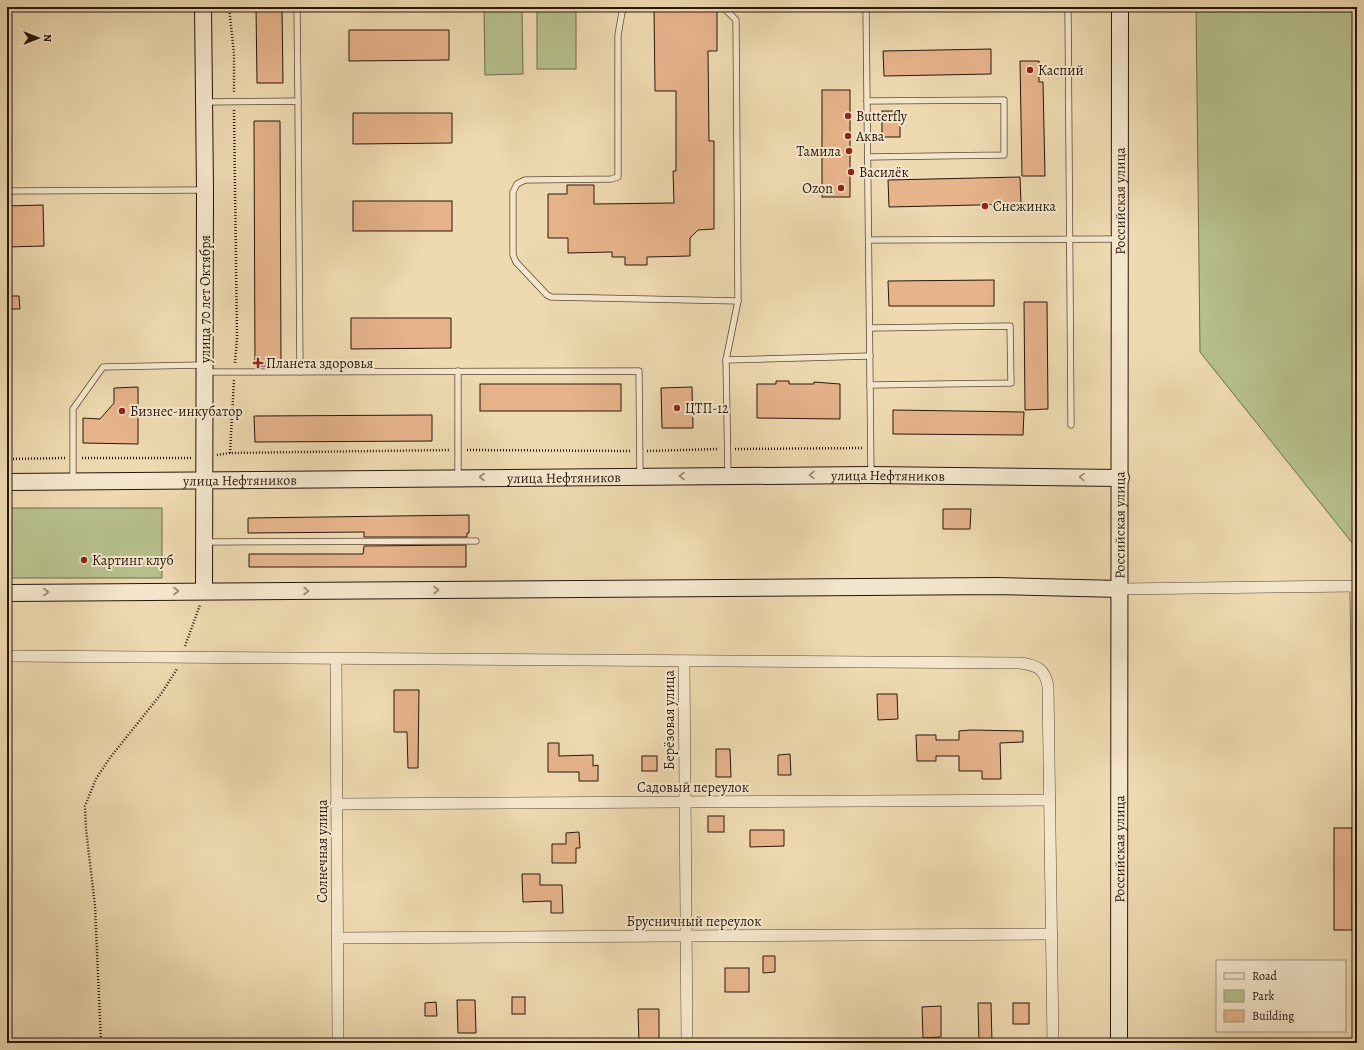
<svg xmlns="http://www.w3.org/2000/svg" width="1364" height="1050" viewBox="0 0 1364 1050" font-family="Alegreya,serif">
<rect width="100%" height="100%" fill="#eed9b0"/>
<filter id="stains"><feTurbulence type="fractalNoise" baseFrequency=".005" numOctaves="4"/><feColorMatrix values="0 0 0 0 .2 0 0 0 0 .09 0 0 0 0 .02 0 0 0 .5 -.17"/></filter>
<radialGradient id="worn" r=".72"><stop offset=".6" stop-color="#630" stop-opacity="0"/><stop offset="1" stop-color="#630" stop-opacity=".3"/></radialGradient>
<!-- green -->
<g fill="#b6c08d" stroke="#6f6b4e">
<polygon points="522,7 523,74 485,75 484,8"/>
<rect x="537" y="7" width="39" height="62"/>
<polygon points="1196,7 1357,7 1357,549 1200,352"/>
<polygon points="162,508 162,578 7,578 7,508"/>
</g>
<!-- building -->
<g fill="#e6b38b" stroke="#28160e">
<polygon points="256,7 282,7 283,83 257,83"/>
<polygon points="654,7 717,7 717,51 708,51 709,141 714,141 714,229 698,230 690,238 690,256 647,257 647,265 625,265 625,257 612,257 612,252 568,253 568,238 548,238 548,194 567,194 567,185 594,185 594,204 674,203 673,171 676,171 676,91 655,91"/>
<polygon points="349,30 449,30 449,60 349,61"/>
<polygon points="991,49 991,74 884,76 883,51"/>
<polygon points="1020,61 1039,61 1039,82 1043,82 1045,176 1022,176"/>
<rect x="822" y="90" width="28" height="107"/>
<rect x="882" y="111" width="18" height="26"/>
<polygon points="353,113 452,113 452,143 353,144"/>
<polygon points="254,121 280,121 281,366 255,366"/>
<polygon points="1020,177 1021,204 889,207 888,180"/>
<rect x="353" y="201" width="99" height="30"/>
<polygon points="43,205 44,246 7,247 7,206"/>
<polygon points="994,280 994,306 889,306 888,281"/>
<polygon points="7,296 19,296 20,309 7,309"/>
<polygon points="1024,302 1047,302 1048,409 1025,410"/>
<polygon points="351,318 451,318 451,348 351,349"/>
<polygon points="776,381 789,381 789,384 814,384 814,382 840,384 840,419 757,418 757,384 776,384"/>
<rect x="480" y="384" width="141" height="27"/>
<polygon points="138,387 138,444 83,443 83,418 100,419 114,403 114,388"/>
<polygon points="692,387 693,428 662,428 661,388"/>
<polygon points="893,410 1024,412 1023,435 893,434"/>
<polygon points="432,415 432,441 255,442 254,416"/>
<polygon points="943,509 971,509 970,529 943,529"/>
<polygon points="469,515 469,533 467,533 467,537 364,537 364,532 248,533 248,518"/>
<polygon points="466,545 466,567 249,567 249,554 363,554 364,546"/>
<polygon points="394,690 419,690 418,768 408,768 407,732 394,732"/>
<polygon points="877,694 897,694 898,719 878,720"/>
<polygon points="971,730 1023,731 1023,742 1000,743 1001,779 982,779 982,771 959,771 959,756 936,756 936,761 917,761 916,735 936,735 936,740 959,740 959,731"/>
<polygon points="548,743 559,743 559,756 593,755 593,766 598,765 598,781 579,781 579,772 548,772"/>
<polygon points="716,749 730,749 731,777 716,777"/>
<polygon points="790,754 791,775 778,775 778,755"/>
<rect x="642" y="756" width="15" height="15"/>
<rect x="708" y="816" width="16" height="16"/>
<rect x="1334" y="828" width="18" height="102"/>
<polygon points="750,830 784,830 784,846 750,847"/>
<polygon points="579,832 580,848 576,848 576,863 552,863 552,844 566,844 566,833"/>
<polygon points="522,874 540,874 540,885 562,885 563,913 551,913 551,901 523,902"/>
<polygon points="763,956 775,956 775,972 763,973"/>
<rect x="725" y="968" width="24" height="24"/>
<rect x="512" y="997" width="13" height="17"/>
<polygon points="457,1000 475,1000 476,1033 458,1033"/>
<polygon points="436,1002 437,1016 425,1016 425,1003"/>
<polygon points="978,1003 991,1003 992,1043 979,1043"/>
<rect x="1013" y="1003" width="16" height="21"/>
<polygon points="941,1006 941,1037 923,1038 922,1007"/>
<polygon points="638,1009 659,1009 659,1043 639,1043"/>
</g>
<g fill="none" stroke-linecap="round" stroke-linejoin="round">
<!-- lane casing -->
<g stroke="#5a4736" stroke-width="7">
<g id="lane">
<polyline points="297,7 298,101"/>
<polyline points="626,7 622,12 618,35 618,177 611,179 525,180 517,184 513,192 513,255 516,262 547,295 551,297 738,301"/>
<polyline points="723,7 736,20 738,301 726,360"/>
<polyline points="866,7 871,475"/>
<polyline points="1068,7 1071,425"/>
<polyline points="867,101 1004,100 1004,155 868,157"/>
<polyline points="205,102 298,101 300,372"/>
<polyline points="7,191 203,190"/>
<polyline points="869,240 1119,239"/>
<polyline points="870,328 1010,326 1011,383 870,385"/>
<polyline points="458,371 458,477"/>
<polyline points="206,372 639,371 640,476"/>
<polyline points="728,475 726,360 870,356"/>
<polyline points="73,479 73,409 103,367 203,365"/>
<polyline points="205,542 476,541"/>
<polyline points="1353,586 1356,818"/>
</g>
</g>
<!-- street casing -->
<g stroke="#5a4736" stroke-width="12">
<g id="street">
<polyline points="1121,589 1357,586"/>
<path d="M 7,656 L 1020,663 C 1037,665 1045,669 1048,686 L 1053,1043"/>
<polyline points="336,658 338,1043"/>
<polyline points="684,661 687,1043"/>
<polyline points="336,804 1050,800"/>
<polyline points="337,938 1052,934"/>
</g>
</g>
<!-- secondary casing -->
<g stroke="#28160e" stroke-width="18">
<g id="secondary">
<polyline points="203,7 205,190 204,591"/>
<path id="s1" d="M 7,482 L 871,475 L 1121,478"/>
<polyline points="7,593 996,586 1121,589"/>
<path id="s2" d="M 1119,1043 L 1120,7"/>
</g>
</g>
<!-- path -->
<g stroke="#28160e" stroke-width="2.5" stroke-dasharray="1 2" stroke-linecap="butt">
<polyline points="229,7 234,54 234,93"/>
<polyline points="234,110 237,338 235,363"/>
<polyline points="735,449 862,448"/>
<polyline points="467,450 632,451"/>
<polyline points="647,451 718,449"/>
<polyline points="230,453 234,380"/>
<polyline points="217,455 230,453 450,450"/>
<polyline points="82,458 191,458"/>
<polyline points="7,459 65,458"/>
<polyline points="185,646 200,605"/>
<polyline points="101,1043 95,906 86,829 85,806 96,779 109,759 161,694 177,669"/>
</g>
<!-- lane -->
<use href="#lane" stroke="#f4e6cc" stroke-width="5.5"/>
<!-- street -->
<use href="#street" stroke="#f4e6cc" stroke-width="11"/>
<!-- secondary -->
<use href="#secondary" stroke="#f4e6cc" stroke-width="16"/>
</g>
<!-- one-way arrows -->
<defs><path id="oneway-chevron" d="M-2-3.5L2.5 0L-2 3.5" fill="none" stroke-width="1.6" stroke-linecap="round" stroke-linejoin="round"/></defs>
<g stroke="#988876">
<use href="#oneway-chevron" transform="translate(812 475) rotate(179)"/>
<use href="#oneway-chevron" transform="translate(682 476) rotate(180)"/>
<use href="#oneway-chevron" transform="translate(482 477) rotate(180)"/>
<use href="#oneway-chevron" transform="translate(1082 477) rotate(-179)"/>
<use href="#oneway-chevron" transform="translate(436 590)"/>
<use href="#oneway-chevron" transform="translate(176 591)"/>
<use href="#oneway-chevron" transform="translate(306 591)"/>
<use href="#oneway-chevron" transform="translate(46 592)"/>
</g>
<!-- markers -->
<g fill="#8f2418" stroke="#f4e6cc" stroke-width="1.5">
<circle cx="1030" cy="70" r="4"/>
<circle cx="848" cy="116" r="4"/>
<circle cx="848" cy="136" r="4"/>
<circle cx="849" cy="151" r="4"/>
<circle cx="851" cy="172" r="4"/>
<circle cx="841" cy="188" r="4"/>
<circle cx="985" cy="206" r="4"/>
<path d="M256 357h4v4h4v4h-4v4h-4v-4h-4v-4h4z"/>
<circle cx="677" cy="408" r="4"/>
<circle cx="122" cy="411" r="4"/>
<circle cx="84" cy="560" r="4"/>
</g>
<g text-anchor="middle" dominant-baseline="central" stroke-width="4" stroke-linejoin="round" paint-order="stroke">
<!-- poi labels -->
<g font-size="14" fill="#28160e" stroke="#f4e6cc" text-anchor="start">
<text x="1038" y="70">Каспий</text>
<text x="856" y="116">Butterfly</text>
<text x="856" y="136">Аква</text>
<text x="841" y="151" text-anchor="end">Тамила</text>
<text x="859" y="172">Василёк</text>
<text x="833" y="188" text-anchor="end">Ozon</text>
<text x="993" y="206">Снежинка</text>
<text x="266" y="363">Планета здоровья</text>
<text x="685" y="408">ЦТП-12</text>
<text x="130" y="411">Бизнес-инкубатор</text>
<text x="92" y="560">Картинг клуб</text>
</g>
<!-- street labels -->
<g font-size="14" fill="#28160e" stroke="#f4e6cc">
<text stroke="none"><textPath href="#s2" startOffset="842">Российская улица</textPath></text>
<text transform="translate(205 299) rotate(-90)">улица 70 лет Октября</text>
<text stroke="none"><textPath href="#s1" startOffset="881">улица Нефтяников</textPath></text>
<text stroke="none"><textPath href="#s1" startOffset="557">улица Нефтяников</textPath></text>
<text stroke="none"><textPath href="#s1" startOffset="233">улица Нефтяников</textPath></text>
<text stroke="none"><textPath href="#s2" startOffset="518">Российская улица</textPath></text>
<text transform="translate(669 720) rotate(-90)">Берёзовая улица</text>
<text x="693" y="787">Садовый переулок</text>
<text stroke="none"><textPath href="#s2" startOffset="194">Российская улица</textPath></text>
<text transform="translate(322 851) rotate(-90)">Солнечная улица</text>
<text x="694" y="921">Брусничный переулок</text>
</g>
</g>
<!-- margin -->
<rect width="1364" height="1050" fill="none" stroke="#eed9b0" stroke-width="24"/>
<rect x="8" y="8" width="1348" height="1034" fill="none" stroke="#28160e" stroke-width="2"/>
<rect x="12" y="12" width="1340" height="1026" fill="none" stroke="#28160e"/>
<!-- legend -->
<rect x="1216" y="960" width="130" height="72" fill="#f4e6cc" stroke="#a29380"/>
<rect x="1224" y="973" width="20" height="6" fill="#f4e6cc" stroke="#a29380"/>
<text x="1252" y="980" font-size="12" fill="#28160e">Road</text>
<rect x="1224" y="990" width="20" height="12" fill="#b6c08d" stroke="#a29380"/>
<text x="1252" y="1000" font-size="12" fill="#28160e">Park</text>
<rect x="1224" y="1010" width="20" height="12" fill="#e6b38b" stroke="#a29380"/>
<text x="1252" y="1020" font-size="12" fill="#28160e">Building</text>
<!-- north arrow -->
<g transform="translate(38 38) rotate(90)" stroke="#f4e6cc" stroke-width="3" paint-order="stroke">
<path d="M0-3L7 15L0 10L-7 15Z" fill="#28160e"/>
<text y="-6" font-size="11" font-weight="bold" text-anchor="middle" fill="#28160e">N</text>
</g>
<rect width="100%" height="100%" filter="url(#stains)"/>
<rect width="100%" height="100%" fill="url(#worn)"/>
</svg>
